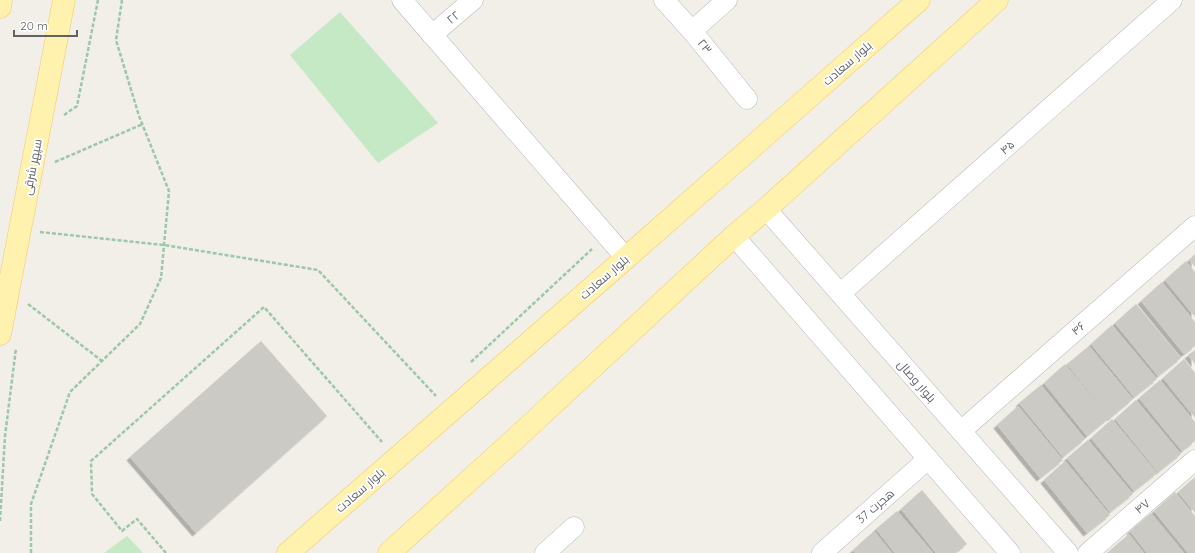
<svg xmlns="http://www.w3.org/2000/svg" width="1195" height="553" viewBox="0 0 1195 553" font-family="Quicksand,Cairo,sans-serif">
<defs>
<filter id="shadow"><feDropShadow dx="-3.5" dy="3.5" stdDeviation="0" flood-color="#0004"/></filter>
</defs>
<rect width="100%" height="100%" fill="#f1efe8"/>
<!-- green -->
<g fill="#c5e8c5">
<polygon points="340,12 438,123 378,163 290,55"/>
<polygon points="127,536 143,553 104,553"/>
</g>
<!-- building -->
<g fill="#cccac5" filter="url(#shadow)">
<polygon points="1195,254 1195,267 1189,260"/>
<polygon points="1186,261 1195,272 1195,317 1165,280"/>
<polygon points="1162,282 1195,322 1195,346 1184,354 1141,301"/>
<polygon points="1136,304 1181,358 1158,376 1115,323"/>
<polygon points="1112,325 1157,379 1134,397 1091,344"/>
<polygon points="261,341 327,416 196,533 130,457"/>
<polygon points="1089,346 1133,399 1110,418 1067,364"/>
<polygon points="1195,350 1195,364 1188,355"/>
<polygon points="1184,359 1195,373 1195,418 1163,378"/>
<polygon points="1065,364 1109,418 1087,436 1044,383"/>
<polygon points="1160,380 1195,422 1195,441 1182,451 1139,398"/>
<polygon points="1041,385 1085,439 1063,457 1019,403"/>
<polygon points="1136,400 1181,454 1158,472 1115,419"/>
<polygon points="1018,406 1063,460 1040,478 997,425"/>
<polygon points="1112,419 1157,473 1134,491 1091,438"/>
<polygon points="1088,440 1133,494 1110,512 1067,458"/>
<polygon points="1065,461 1110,515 1087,533 1044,480"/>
<polygon points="1195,477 1195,513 1178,492"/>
<polygon points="922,490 967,544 955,553 936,553 901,509"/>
<polygon points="1175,492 1195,516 1195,553 1188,553 1154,511"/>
<polygon points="897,511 933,553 895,553 876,529"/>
<polygon points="1151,513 1184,553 1147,553 1130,531"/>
<polygon points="874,531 892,553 855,553 853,550"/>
<polygon points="1129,534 1144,553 1107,553"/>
</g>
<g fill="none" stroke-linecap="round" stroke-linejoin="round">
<!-- minor casing -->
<g stroke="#b5b8bc" stroke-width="21">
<g id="minor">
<polyline points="402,0 626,258"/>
<polyline points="664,0 692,31"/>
<polyline points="727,0 692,31 747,99"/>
<polyline points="432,35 473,0"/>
<polyline points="766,209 1068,553"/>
<polyline points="734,236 1010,553"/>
<polyline points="841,293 1172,0"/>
<polyline points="961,431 1195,226"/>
<polyline points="545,553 574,527"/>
<polyline points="822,553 928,459"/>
<polyline points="1088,553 1195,460"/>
</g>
</g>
<!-- major casing -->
<g stroke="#f2c960" stroke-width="23">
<g id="major">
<polyline points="0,7 1,0"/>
<polyline points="0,334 64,0"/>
<polyline points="288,553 626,258 919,0"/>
<polyline points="389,553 514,440 734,236 766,209 997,0"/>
</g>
</g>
<!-- path -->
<g stroke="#9cc7a9" stroke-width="2.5" stroke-dasharray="4 2" stroke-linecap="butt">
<polyline points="64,115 77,106 98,0"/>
<polyline points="55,162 143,124"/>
<polyline points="40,232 164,245 318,270 436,396"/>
<polyline points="28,304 102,361"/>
<polyline points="471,362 592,249"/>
<polyline points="0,521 5,436 16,348"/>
<polyline points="31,553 31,504 70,392 140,324 161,278 169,191 139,116 116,40 122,0"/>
<polyline points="166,553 137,519 122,531 92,494 91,461 264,307 382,442"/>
</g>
<!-- minor -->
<use href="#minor" stroke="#fff" stroke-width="20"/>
<!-- major -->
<use href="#major" stroke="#fff2af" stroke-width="22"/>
</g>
<g text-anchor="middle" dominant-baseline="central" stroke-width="3.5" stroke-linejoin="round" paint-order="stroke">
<!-- street labels -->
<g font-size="12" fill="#5f6368" stroke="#fff">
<text transform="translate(453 17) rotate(-40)">۲۲</text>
<text transform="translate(705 46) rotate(51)">۲۳</text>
<text transform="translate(847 63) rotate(-41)">بلوار سعادت</text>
<text transform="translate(1007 147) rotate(-41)">۴۵</text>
<text transform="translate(32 167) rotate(-79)">سپهر شرقی</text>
<text transform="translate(604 277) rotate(-41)">بلوار سعادت</text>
<text transform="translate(1078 328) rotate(-41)">۴۶</text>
<text transform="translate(917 381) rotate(49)">بلوار وصال</text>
<text transform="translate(360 490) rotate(-41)">بلوار سعادت</text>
<text transform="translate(875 506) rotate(-41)">هجرت 37</text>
<text transform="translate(1142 506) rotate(-41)">۴۷</text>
</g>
</g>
<!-- scale -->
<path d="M14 30v6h63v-6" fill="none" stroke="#5f6368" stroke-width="2"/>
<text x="20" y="30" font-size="12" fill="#5f6368" stroke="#ffffff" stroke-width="3" paint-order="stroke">20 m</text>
</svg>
